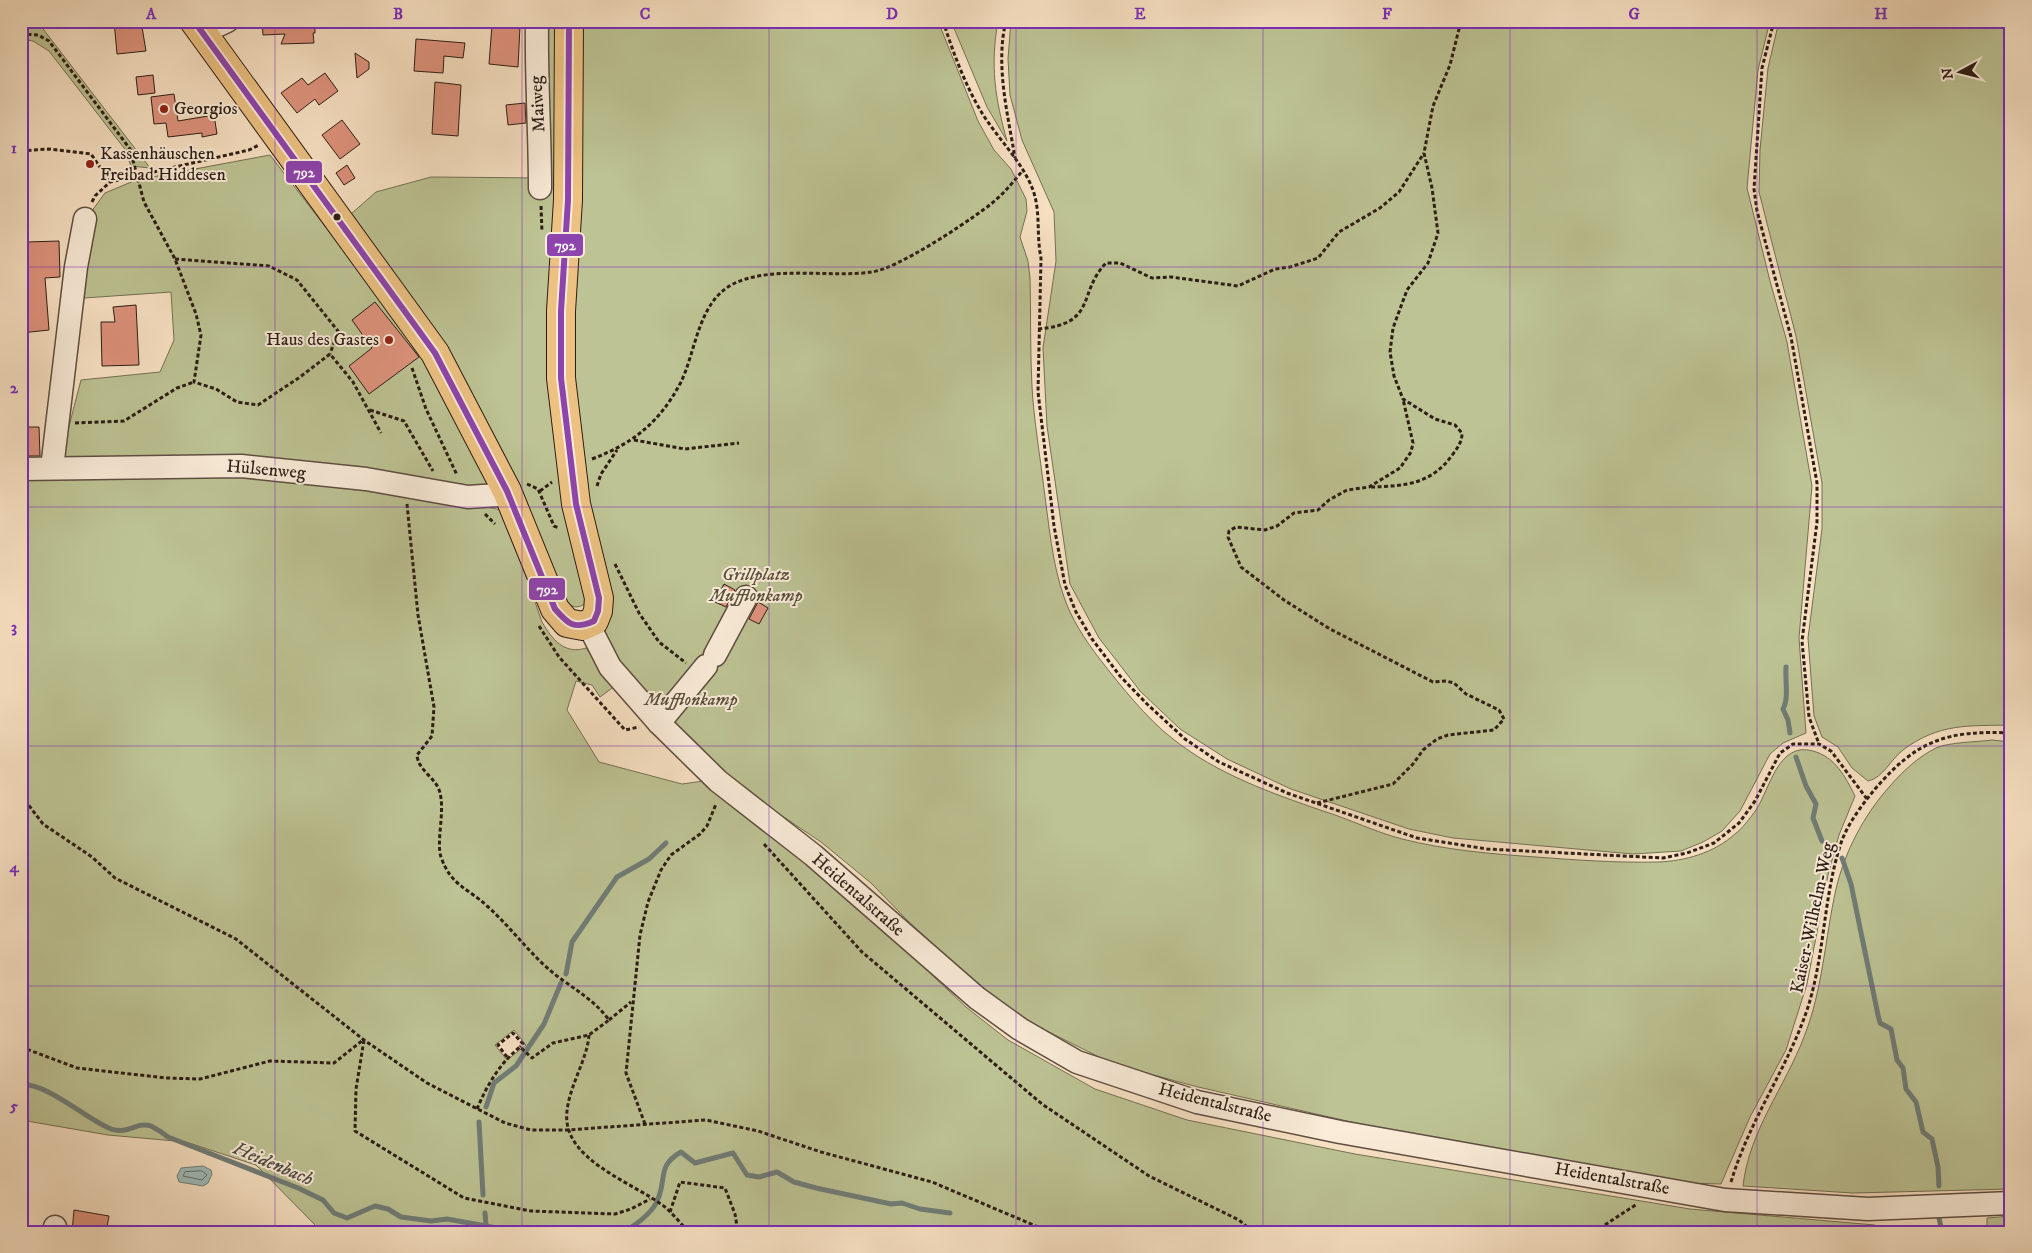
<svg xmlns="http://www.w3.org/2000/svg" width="2032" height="1253" viewBox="0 0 2032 1253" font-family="'IM FELL DW Pica',serif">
<rect width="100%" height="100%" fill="#f8e2c4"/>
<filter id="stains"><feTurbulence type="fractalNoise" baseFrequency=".004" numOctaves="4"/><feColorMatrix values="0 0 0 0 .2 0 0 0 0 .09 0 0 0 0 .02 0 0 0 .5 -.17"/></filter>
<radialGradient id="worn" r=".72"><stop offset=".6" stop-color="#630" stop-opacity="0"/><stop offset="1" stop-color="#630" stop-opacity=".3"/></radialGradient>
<!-- green -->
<g fill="#bdc394" stroke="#747054" fill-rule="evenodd">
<path d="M 543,21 L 560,21 L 560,200 L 590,586 L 586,603 C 579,608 575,608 568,604 L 351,214 L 376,192 L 431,177 L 545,178 Z"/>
<path d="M 580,21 L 938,21 L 978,121 L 994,150 L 1011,169 L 1026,199 L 1027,211 L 1020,237 L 1028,261 L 1030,278 C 1031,314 1030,351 1032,387 C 1034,421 1040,456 1044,489 C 1049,525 1052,563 1064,597 C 1071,618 1085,640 1099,658 C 1119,684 1147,719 1173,739 C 1217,774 1271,793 1323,811 C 1349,819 1375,832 1402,839 C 1446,850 1491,854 1536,857 C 1576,860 1617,863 1658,862 C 1685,861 1714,853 1735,834 C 1743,828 1750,818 1756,810 C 1770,789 1778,741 1813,751 C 1835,757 1845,776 1855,796 L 1839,835 L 1828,875 L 1807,984 L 1786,1050 L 1750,1117 L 1721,1184 L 1684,1183 L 1360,1124 L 1198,1087 L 1113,1064 L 1025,1020 L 983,990 L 907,920 L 871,883 L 821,842 L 733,783 L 628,678 L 604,633 L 611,617 L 612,597 L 586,505 L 570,380 Z"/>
<path d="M 951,21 L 998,21 C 990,66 995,98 1007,141 L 987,107 Z"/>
<polygon points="1011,21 1460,21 1494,25 1509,21 1770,21 1758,70 1747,188 1770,281 1787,342 1812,486 1799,638 1806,733 1783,743 1770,754 1740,811 1722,831 1703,842 1681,851 1633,854 1453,838 1409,829 1291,789 1227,759 1180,729 1140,691 1099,638 1070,584 1047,426 1043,348 1056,261 1054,212 1022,140 1010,95 1008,59"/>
<path d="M 1779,21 L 2011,21 L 2011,725 C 1968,726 1939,723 1903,750 C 1891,759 1883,778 1868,781 L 1852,768 L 1838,747 L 1822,737 L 1814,716 L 1808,638 L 1822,529 L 1822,483 L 1796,336 L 1759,192 L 1760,150 L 1768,68 Z"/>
<polygon points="21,22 40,25 150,168 131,166 124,148 49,51 33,41 21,39"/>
<polygon points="270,155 421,351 488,482 486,488 60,461 81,380 160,372 174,340 171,292 84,298 87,224 91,212 105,193 136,180"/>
<path d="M 21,475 L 247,475 L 365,486 L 503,510 L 542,622 C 552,639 564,655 586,648 L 615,686 L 600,697 L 592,685 L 576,681 L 567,710 L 599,762 L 682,784 L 711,780 L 809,859 L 966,1007 L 1008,1040 L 1095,1089 L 1187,1120 L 1355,1154 L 1690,1209 L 1875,1225 L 1876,1232 L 322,1232 L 256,1165 L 186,1142 L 108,1135 L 21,1120 ZM 514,1030 L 526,1045 L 507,1060 L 495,1045 Z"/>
<path d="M 1992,740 L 2011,742 L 2011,1189 L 1853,1193 L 1743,1186 C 1749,1131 1785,1087 1804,1037 C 1823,989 1825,938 1836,889 C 1845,851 1864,815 1890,786 C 1903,771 1918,757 1936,748 C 1949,742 1978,742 1992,740 Z"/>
<polygon points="2011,1216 2011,1232 1987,1232 1987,1218"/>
</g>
<!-- water -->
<polygon fill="#9ebdb9" stroke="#707d77" points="203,1166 211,1170 212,1174 208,1183 203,1186 179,1182 177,1176 181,1168"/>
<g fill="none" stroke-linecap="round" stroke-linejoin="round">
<!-- shore -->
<polygon stroke="#656d67" stroke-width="1" points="202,1171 207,1175 202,1180 183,1176 185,1172"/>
<!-- stream -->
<g stroke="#707d77" stroke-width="5">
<path d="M 1786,667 C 1785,681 1789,698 1783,709 L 1788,720 L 1790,733"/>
<polyline points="1796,757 1806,786 1816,804 1813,818 1822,841"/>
<polyline points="1842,858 1851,884 1878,1015 1880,1023 1891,1029 1897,1060 1903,1068 1906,1089 1916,1102 1923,1132 1932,1139 1938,1167 1939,1186"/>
<polyline points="566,974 572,942 617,877 649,859 666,843"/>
<path d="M 21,1084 C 51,1085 84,1118 111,1129 C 127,1135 138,1121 151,1126 C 157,1129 163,1133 168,1137 L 298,1188 L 323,1200 L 334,1213 L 347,1218 L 375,1206 L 388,1209 L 401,1217 L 431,1221 L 447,1219 L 520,1232"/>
<polyline points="486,1107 494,1083 516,1066 544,1024 561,983"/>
<polyline points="479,1122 483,1195"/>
<polyline points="485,1213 486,1225"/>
<polyline points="1939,1218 1942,1232"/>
<path d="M 624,1232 C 637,1224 653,1213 658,1199 C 667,1177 657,1166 681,1152 L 695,1163 L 733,1153 L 747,1175 L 759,1177 L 777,1172 L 794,1182 L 816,1188 L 891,1204 L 902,1203 L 920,1209 L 950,1213"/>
</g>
</g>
<!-- building -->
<g fill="#de937d" stroke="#2c1d15">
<polygon points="114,21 141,21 146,51 117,54"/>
<polygon points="262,21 315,21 315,33 313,33 314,43 281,44 285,34 263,35"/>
<polygon points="492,25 520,26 518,67 489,64"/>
<polygon points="416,39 465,43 463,58 444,56 443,73 414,71"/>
<polygon points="355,53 369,62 369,69 357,78"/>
<polygon points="325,73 338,91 319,105 315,99 297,113 281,93 302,78 308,85"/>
<polygon points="153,75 155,93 138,95 136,77"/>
<polygon points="435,82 461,85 458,136 432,134"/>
<polygon points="174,94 178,121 214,115 217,134 202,137 202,133 168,137 166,123 154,124 151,97"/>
<polygon points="525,103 526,123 508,125 506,105"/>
<polygon points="342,120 360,144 340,159 322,135"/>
<polygon points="347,165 355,178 344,185 336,173"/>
<polygon points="59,241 60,277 45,278 49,330 21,333 21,265 28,264 27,242"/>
<polygon points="375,302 419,357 369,394 349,366 372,348 352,320"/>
<polygon points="136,305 139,365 102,366 101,322 115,322 113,307"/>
<polygon points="21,427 39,427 40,456 21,456"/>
<polygon points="724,584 735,590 726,607 715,602"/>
<polygon points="758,602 768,608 759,624 749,619"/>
<polygon points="74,1210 109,1216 106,1232 72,1232"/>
</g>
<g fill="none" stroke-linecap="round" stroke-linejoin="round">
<!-- minor casing -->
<g stroke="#5f4e41" stroke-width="25">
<g id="minor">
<path d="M 537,21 C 536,77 540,132 540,188"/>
<polyline points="202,33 227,21"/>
<polyline points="52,468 76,267 85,219"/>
<polyline points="21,469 241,466 366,479 468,497 498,495 507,491"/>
<polyline points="588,624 610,667 659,723 718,781 813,855 977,998 1020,1029 1077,1062 1197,1102 1340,1132 1725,1200 1868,1209 2011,1203"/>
<polyline points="715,655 746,597"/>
<polyline points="659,723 706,666"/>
<polyline points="54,1232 55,1227"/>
</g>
</g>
<!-- major casing -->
<g stroke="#2c1d15" stroke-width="30">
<polyline id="major" points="194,21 435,353 507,491 555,609 567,623 583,626 594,621 598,611 599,598 576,504 561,378 561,311 568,200 569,21"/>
</g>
<!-- path -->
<g stroke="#2c1d15" stroke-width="3" stroke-dasharray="4 2.5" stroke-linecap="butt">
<path d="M 943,21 C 953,52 965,85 982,113 C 998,139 1022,161 1033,190 C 1041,213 1036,234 1041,258 L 1038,392 L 1054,526 L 1065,585 L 1076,612 L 1092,639 L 1120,676 L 1147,704 L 1185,739 L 1219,762 L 1287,793 L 1417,838 L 1487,849 L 1663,858 L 1687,853 L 1714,843 L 1739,823 L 1755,801 L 1780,753 L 1793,744 L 1819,744 L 1831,751 L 1867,799"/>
<path d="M 1006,21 C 995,65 1008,115 1015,158"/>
<polyline points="1774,21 1762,68 1754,189 1757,211 1791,337 1817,483 1817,522 1802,641 1809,717 1819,744"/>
<polyline points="820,27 824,21"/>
<polyline points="21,34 38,35 49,41 130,149 144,202 175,259 196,314 201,335 194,382 216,389 237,402 258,405 300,377 330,354 353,382 381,433"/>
<polyline points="21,151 49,149 91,154 110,182"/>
<polyline points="92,202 95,196 110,182 249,150 259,145"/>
<polyline points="541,206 542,232"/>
<polyline points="175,259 269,266 297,280 338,331 330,354"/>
<path d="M 1038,329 C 1098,324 1077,293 1106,263 L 1120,263 L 1152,278 L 1171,277 L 1238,286 L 1275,269 L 1290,267 L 1318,258 L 1339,232 L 1380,208 L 1399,192 L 1424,153"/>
<polyline points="412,368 426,409 457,475"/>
<polyline points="370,410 404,421 433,471"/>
<polyline points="75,423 124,421 177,388 194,382"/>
<polyline points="634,440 685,449 739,443"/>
<path d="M 592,459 C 634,443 660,422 681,382 C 696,351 698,302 733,284 C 771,265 831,278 872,272 C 898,268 960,227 983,210 C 999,199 1011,185 1023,170"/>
<polyline points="527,484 538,489 554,526 559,528"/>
<polyline points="597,486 601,474 617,450"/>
<path d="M 1371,487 C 1406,486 1432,484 1453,454 C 1458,447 1462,442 1462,433 L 1455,425 L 1435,419 L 1403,399 L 1394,376 L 1390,352 L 1393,328 L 1407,290 L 1428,263 L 1438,233 L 1432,188 L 1424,153 L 1433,106 L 1450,65 L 1461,21"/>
<polyline points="540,491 552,482"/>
<path d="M 407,504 L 418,615 L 434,707 L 432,736 L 417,755 C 418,771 437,778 440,793 C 445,812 436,842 441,857 C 451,886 468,888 487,906 C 512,928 531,956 557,976 C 576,990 595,1001 609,1020 L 589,1035 L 553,1043 L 532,1058 L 520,1047 C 500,1063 487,1085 477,1109"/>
<polyline points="485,514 495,524"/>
<polyline points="615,564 639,613 659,642 686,663"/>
<polyline points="539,626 559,657 625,730 639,727"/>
<polyline points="21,795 43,824 92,857 115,878 236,939 364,1040 427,1083 505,1123 531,1130 567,1130 706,1120 758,1131 821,1152 932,1182 1050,1232"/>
<polyline points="1317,803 1393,784 1413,764 1423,750 1437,739 1448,735 1494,730 1504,719 1499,710 1466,694 1454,683 1446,681 1433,682 1330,629 1284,600 1241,567 1228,537 1229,531 1236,527 1265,530 1277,526 1294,513 1318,510 1329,500 1347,490 1369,487 1400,468 1411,452 1413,443 1403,399"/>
<polyline points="764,844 862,952 1042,1104 1149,1176 1239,1220 1253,1232"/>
<polyline points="609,1020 631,1002"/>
<path d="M 589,1035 C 587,1060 570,1084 567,1111 C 561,1160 633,1182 665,1207 C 673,1214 681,1224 689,1232"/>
<polyline points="364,1040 356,1089 355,1131 464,1198 531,1211 615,1214 631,1209 650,1199"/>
<polyline points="21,1047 77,1068 166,1078 200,1079 270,1061 334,1063 363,1040"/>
<polyline points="507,1057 498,1045 513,1033 523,1044 520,1047"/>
<polyline points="645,1124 626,1073 640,935 648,902 661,870 671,855 700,834 707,826 716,804"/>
<path d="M 1731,1182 C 1749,1121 1787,1069 1807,1010 C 1825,956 1823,897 1841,843 C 1848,823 1862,805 1875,789 C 1917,740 1947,730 2011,733"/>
<polyline points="670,1212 680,1182 725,1188 735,1214 738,1232"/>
<polyline points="1594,1232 1637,1204"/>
</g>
<!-- minor -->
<use href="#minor" stroke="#faecd9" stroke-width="22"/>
<!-- major -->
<use href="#major" stroke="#ecc182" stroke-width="28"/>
<!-- bus-1 casing -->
<g stroke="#faecd9" stroke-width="10">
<path id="bus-1" d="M 194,21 L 435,353 L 507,491 L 555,609 C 568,624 574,630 594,621 L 598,611 L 599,598 L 576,504 L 561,378 L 561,311 L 568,200 L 569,21"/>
</g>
<!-- bus-1 -->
<use href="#bus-1" stroke="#8e44ad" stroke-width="6"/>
</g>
<!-- grid -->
<path fill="none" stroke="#7b2cbf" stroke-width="1" stroke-opacity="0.55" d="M 275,21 L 275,1232M 522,21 L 522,1232M 769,21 L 769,1232M 1016,21 L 1016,1232M 1263,21 L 1263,1232M 1510,21 L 1510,1232M 1757,21 L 1757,1232M 21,267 L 2011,267M 21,507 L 2011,507M 21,746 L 2011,746M 21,986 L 2011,986"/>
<!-- markers -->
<g fill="#8f2418" stroke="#faecd9" stroke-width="2">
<circle cx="164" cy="109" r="5"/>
<circle cx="90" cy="164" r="5"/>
<circle cx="389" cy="340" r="5"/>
</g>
<circle fill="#2c1d15" stroke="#faecd9" stroke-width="2" cx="337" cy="217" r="4.5"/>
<g text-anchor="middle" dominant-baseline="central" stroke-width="4" stroke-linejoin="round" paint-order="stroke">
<!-- street labels -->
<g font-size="18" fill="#2c1d15" stroke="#faecd9">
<text transform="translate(538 104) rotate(-93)">Maiweg</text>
<text transform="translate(266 470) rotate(5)">Hülsenweg</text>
<text transform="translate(858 895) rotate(41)">Heidentalstraße</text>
<text transform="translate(1813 918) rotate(-78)">Kaiser-Wilhelm-Weg</text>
<text transform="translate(1215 1103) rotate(14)">Heidentalstraße</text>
<text transform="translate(1612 1179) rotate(10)">Heidentalstraße</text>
</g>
<!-- poi labels -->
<g font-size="18" fill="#2c1d15" stroke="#faecd9" text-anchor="start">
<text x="174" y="109">Georgios</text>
<text x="100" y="154">Kassenhäuschen<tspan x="100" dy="21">Freibad Hiddesen</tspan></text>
<text x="379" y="340" text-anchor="end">Haus des Gastes</text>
</g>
<!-- park labels -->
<g font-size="18" font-style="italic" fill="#584f3b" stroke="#faecd9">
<text x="756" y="575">Grillplatz<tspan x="756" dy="21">Mufflonkamp</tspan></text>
<text x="691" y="700">Mufflonkamp</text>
</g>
<!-- water labels -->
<g font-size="19" font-style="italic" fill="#4e4d46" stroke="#faecd9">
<text transform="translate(273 1164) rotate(23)">Heidenbach</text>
</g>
</g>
<g stroke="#faecd9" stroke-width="2">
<rect x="285" y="160" width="38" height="24" rx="5" fill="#8e44ad"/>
<rect x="546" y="233" width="38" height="24" rx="5" fill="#8e44ad"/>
<rect x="528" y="577" width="38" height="24" rx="5" fill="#8e44ad"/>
</g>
<g font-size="14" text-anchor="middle" font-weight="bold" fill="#fff">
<text x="304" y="177">792</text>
<text x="565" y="250">792</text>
<text x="547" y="594">792</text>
</g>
<!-- margin -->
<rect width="2032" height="1253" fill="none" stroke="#f8e2c4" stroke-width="55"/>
<!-- north arrow -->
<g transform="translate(1960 72) rotate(263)" stroke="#faecd9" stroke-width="4" paint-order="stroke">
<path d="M0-4L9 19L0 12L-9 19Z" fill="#2c1d15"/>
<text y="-8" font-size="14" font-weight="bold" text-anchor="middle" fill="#2c1d15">N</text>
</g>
<rect x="28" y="28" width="1976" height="1198" fill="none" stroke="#7b2cbf" stroke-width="2"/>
<g font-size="16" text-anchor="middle" font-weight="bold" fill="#7b2cbf">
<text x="151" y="19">A</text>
<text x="398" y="19">B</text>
<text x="645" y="19">C</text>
<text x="892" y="19">D</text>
<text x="1140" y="19">E</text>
<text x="1387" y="19">F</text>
<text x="1634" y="19">G</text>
<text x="1881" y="19">H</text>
<text x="14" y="153">1</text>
<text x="14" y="393">2</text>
<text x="14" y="632">3</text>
<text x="14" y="872">4</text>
<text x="14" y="1111">5</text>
</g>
<rect width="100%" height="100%" filter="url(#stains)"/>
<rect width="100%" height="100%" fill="url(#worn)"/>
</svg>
